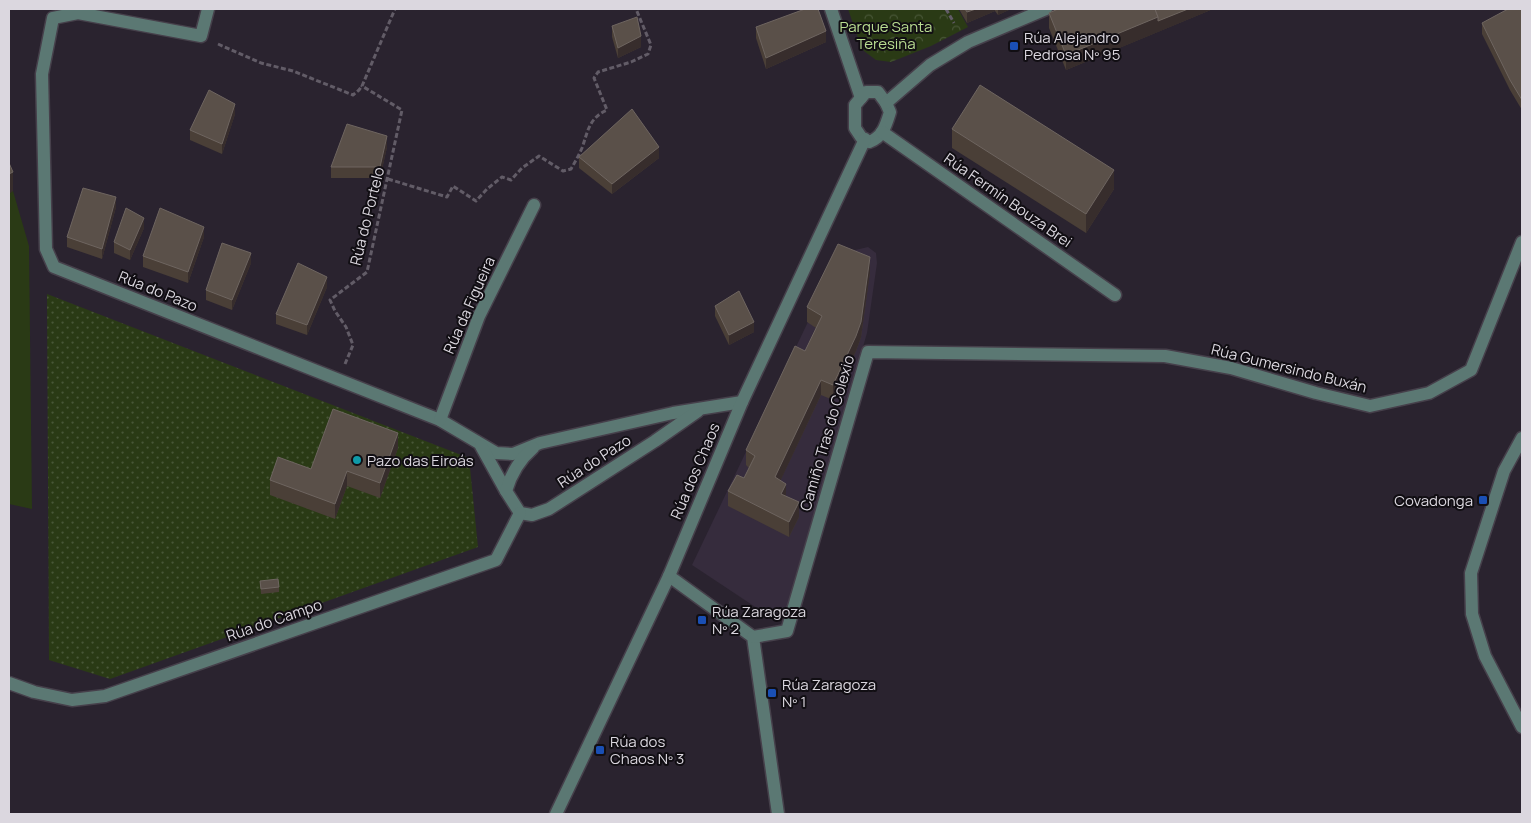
<svg xmlns="http://www.w3.org/2000/svg" width="1531" height="823" viewBox="0 0 1531 823" font-family="Manrope,sans-serif">
<defs>
<pattern id="grass-dots" width="8" height="8" patternUnits="userSpaceOnUse" patternTransform="scale(1.25)"><rect width="8" height="8" fill="#2a3a15"/><path d="M2 2h.1M6 6h.1" fill="none" stroke="#485637" stroke-width="1.8" stroke-linecap="round"/></pattern>
<pattern id="forest-crowns" width="20" height="18" patternUnits="userSpaceOnUse" patternTransform="scale(1.25)"><rect width="20" height="18" fill="#2a3a15"/><path d="M2 6a3 3 0 1 1 6 0M12 15a3 3 0 1 1 6 0" fill="none" stroke="#485637"/></pattern>
</defs>
<rect width="100%" height="100%" fill="#2a232f"/>
<!-- built -->
<polygon fill="#362c3d" points="868,247 876,253 877,263 867,333 786,613 778,622 692,565 838,259 851,251"/>
<!-- grass -->
<polygon fill="url(#grass-dots)" points="47,294 469,458 478,547 110,679 49,660"/>
<!-- forest -->
<polygon fill="url(#forest-crowns)" points="848,9 958,9 968,27 931,46 891,62 876,60 864,51 859,41"/>
<!-- pitch -->
<polygon fill="#2a3a15" points="9,182 13,191 29,246 32,509 9,504"/>
<g fill="none" stroke-linecap="round" stroke-linejoin="round">
<!-- minor casing -->
<g stroke="#46404b" stroke-width="15">
<g id="minor">
<polyline points="208,9 201,36 78,13 53,18 42,74 46,249 54,267 440,420 496,453 513,454 540,443 673,413 742,402"/>
<polyline points="831,9 861,98"/>
<path d="M 866,92 L 878,92 L 886,103 L 890,112 C 886,125 883,137 869,142 L 861,137 L 855,128 L 855,105 Z"/>
<polyline points="886,103 930,65 968,42 1046,9"/>
<polyline points="882,132 1115,295"/>
<polyline points="440,420 479,316 534,205"/>
<polyline points="1522,438 1504,471 1471,573 1472,614 1485,656 1522,727"/>
<polyline points="481,446 506,491"/>
<path d="M 533,448 C 519,460 511,474 506,491 L 520,513 L 532,515 L 549,509 L 655,441 L 698,411"/>
<polyline points="669,576 753,637 778,814"/>
<polyline points="753,637 787,631 868,352 1165,356 1231,368 1316,393 1370,406 1429,393 1471,370 1522,242"/>
<polyline points="9,683 34,692 72,700 105,696 496,560 520,513"/>
<polyline points="556,814 669,576 742,402 865,139"/>
</g>
</g>
<!-- path -->
<g stroke="#625c67" stroke-width="3" stroke-dasharray="5 2.5" stroke-linecap="butt">
<polyline points="946,9 954,23"/>
<polyline points="218,44 261,63 293,71 353,95 359,90 362,86"/>
<path d="M 388,179 L 447,197 L 453,186 L 476,201 L 487,189 L 502,177 L 511,180 L 522,168 L 539,156 L 563,171 L 571,169 C 575,162 579,155 582,148 C 588,131 589,118 607,110 L 594,78 L 598,72 L 631,62 L 648,54 L 651,45 L 636,9"/>
<polyline points="345,364 353,345 346,327 335,311 330,300 367,272 402,110 362,86 395,9"/>
</g>
<!-- minor -->
<use href="#minor" stroke="#5b7873" stroke-width="12"/>
</g>
<!-- wall -->
<g fill="#4a3f37">
<polygon points="959,9 1011,9 998,15 995,11 967,23"/>
<polygon points="1058,9 1213,9 1066,70 1049,28 1049,13"/>
<polygon points="1522,9 1522,110 1510,90 1482,34 1482,23"/>
<polygon points="612,26 641,47 618,58 612,37"/>
<polygon points="756,27 826,42 766,69 756,38"/>
<polygon points="235,114 222,154 190,140 190,130"/>
<polygon points="952,129 1114,189 1086,233 952,148"/>
<polygon points="387,147 380,178 331,178 331,167"/>
<polygon points="579,157 659,158 612,194 579,168"/>
<polygon points="116,207 102,259 67,247 67,237"/>
<polygon points="144,228 130,260 114,253 114,242"/>
<polygon points="204,237 188,283 143,267 143,256"/>
<polygon points="251,263 232,310 206,300 206,290"/>
<polygon points="870,272 861,337 856,351 833,400 821,395 780,481 786,496 799,517 789,537 728,506 728,491 744,478 749,468 746,465 746,450 805,351 816,328 807,322 807,307"/>
<polygon points="327,287 307,335 276,324 276,314"/>
<polygon points="715,306 754,332 729,345 715,316"/>
<polygon points="398,448 380,498 347,486 335,519 270,495 270,480 311,469"/>
<polygon points="260,581 279,587 279,592 261,594"/>
</g>
<!-- shaded-wall -->
<g fill="#372d2c">
<polygon points="976,9 995,9 995,11 967,23 967,12"/>
<polygon points="998,9 1011,9 998,15"/>
<polygon points="1188,9 1213,9 1158,32 1158,21"/>
<polygon points="1158,17 1158,32 1066,70 1066,55"/>
<polygon points="826,31 826,42 766,69 766,58"/>
<polygon points="641,36 641,47 618,58 618,48"/>
<polygon points="235,104 235,114 222,154 222,144"/>
<polygon points="387,136 387,147 380,178 380,167"/>
<polygon points="659,147 659,158 612,194 612,184"/>
<polygon points="1114,170 1114,189 1086,233 1086,214"/>
<polygon points="13,172 13,191 9,194 9,174"/>
<polygon points="116,197 116,207 102,259 102,249"/>
<polygon points="144,218 144,228 130,260 130,250"/>
<polygon points="204,227 204,237 188,283 188,272"/>
<polygon points="251,253 251,263 232,310 232,300"/>
<polygon points="870,257 870,272 861,337 856,351 833,400 833,385"/>
<polygon points="327,277 327,287 307,335 307,325"/>
<polygon points="754,322 754,332 729,345 729,335"/>
<polygon points="821,380 821,395 775,492 775,477"/>
<polygon points="398,433 398,448 380,498 380,483"/>
<polygon points="347,471 347,486 335,519 335,504"/>
<polygon points="786,484 786,499 781,494"/>
<polygon points="799,502 799,517 789,537 789,522"/>
</g>
<!-- building -->
<g fill="#5a5049" stroke="#6e6560">
<polygon points="805,9 818,9 826,31 766,58 756,27"/>
<polygon points="965,9 976,9 967,12"/>
<polygon points="1058,9 1155,9 1158,17 1066,55 1049,13"/>
<polygon points="1155,9 1188,9 1158,21 1158,17"/>
<polygon points="1508,9 1522,9 1522,100 1510,80 1482,23"/>
<polygon points="637,17 641,36 618,48 612,26"/>
<polygon points="980,85 1114,170 1086,214 952,129"/>
<polygon points="209,90 235,104 222,144 190,130"/>
<polygon points="632,109 659,147 612,184 579,157"/>
<polygon points="347,124 387,136 380,167 331,167"/>
<polygon points="9,163 13,172 9,174"/>
<polygon points="83,188 116,197 102,249 67,237"/>
<polygon points="126,208 144,218 130,250 114,242"/>
<polygon points="160,208 204,227 188,272 143,256"/>
<polygon points="222,243 251,253 232,300 206,290"/>
<polygon points="838,244 870,257 861,322 856,336 833,385 821,380 775,477 786,484 781,494 799,502 789,522 728,491 737,475 744,478 755,456 746,450 795,346 805,351 822,316 807,307"/>
<polygon points="298,263 327,277 307,325 276,314"/>
<polygon points="739,291 754,322 729,335 715,306"/>
<polygon points="333,409 398,433 380,483 347,471 335,504 270,480 278,457 311,469"/>
<polygon points="278,579 279,587 261,589 260,581"/>
</g>
<!-- markers -->
<g fill="#1a4fb4" stroke="#110e13" stroke-width="2">
<rect x="1009" y="41" width="10" height="10" rx="2.5"/>
<rect x="1478" y="495" width="10" height="10" rx="2.5"/>
<rect x="697" y="615" width="10" height="10" rx="2.5"/>
<rect x="767" y="688" width="10" height="10" rx="2.5"/>
<rect x="595" y="745" width="10" height="10" rx="2.5"/>
</g>
<circle fill="#0f9aa8" stroke="#110e13" stroke-width="2" cx="357" cy="460" r="5"/>
<g text-anchor="middle" dominant-baseline="central" stroke-width="4" stroke-linejoin="round" paint-order="stroke">
<!-- park labels -->
<g font-size="15" fill="#b9dd91" stroke="#110e13">
<text x="886" y="26">Parque Santa<tspan x="886" dy="17">Teresiña</tspan></text>
</g>
<!-- poi labels -->
<g font-size="15" fill="#dbd7df" stroke="#110e13" text-anchor="start">
<text x="1024" y="37">Rúa Alejandro<tspan x="1024" dy="17">Pedrosa Nº 95</tspan></text>
<text x="367" y="460">Pazo das Eiroás</text>
<text x="1473" y="500" text-anchor="end">Covadonga</text>
<text x="712" y="611">Rúa Zaragoza<tspan x="712" dy="17">Nº 2</tspan></text>
<text x="782" y="684">Rúa Zaragoza<tspan x="782" dy="17">Nº 1</tspan></text>
<text x="610" y="741">Rúa dos<tspan x="610" dy="17">Chaos Nº 3</tspan></text>
</g>
<!-- street labels -->
<g font-size="15" fill="#dbd7df" stroke="#110e13">
<text transform="translate(1008 200) rotate(35)">Rúa Fermín Bouza Brei</text>
<text transform="translate(367 216) rotate(-76)">Rúa do Portelo</text>
<text transform="translate(158 291) rotate(22)">Rúa do Pazo</text>
<text transform="translate(469 305) rotate(-66)">Rúa da Figueira</text>
<text transform="translate(1289 368) rotate(14)">Rúa Gumersindo Buxán</text>
<text transform="translate(827 433) rotate(-74)">Camiño Tras do Colexio</text>
<text transform="translate(594 461) rotate(-33)">Rúa do Pazo</text>
<text transform="translate(695 471) rotate(-67)">Rúa dos Chaos</text>
<text transform="translate(274 620) rotate(-19)">Rúa do Campo</text>
</g>
</g>
<!-- border -->
<rect width="1531" height="823" fill="none" stroke="#dbd7df" stroke-width="20"/>
</svg>
